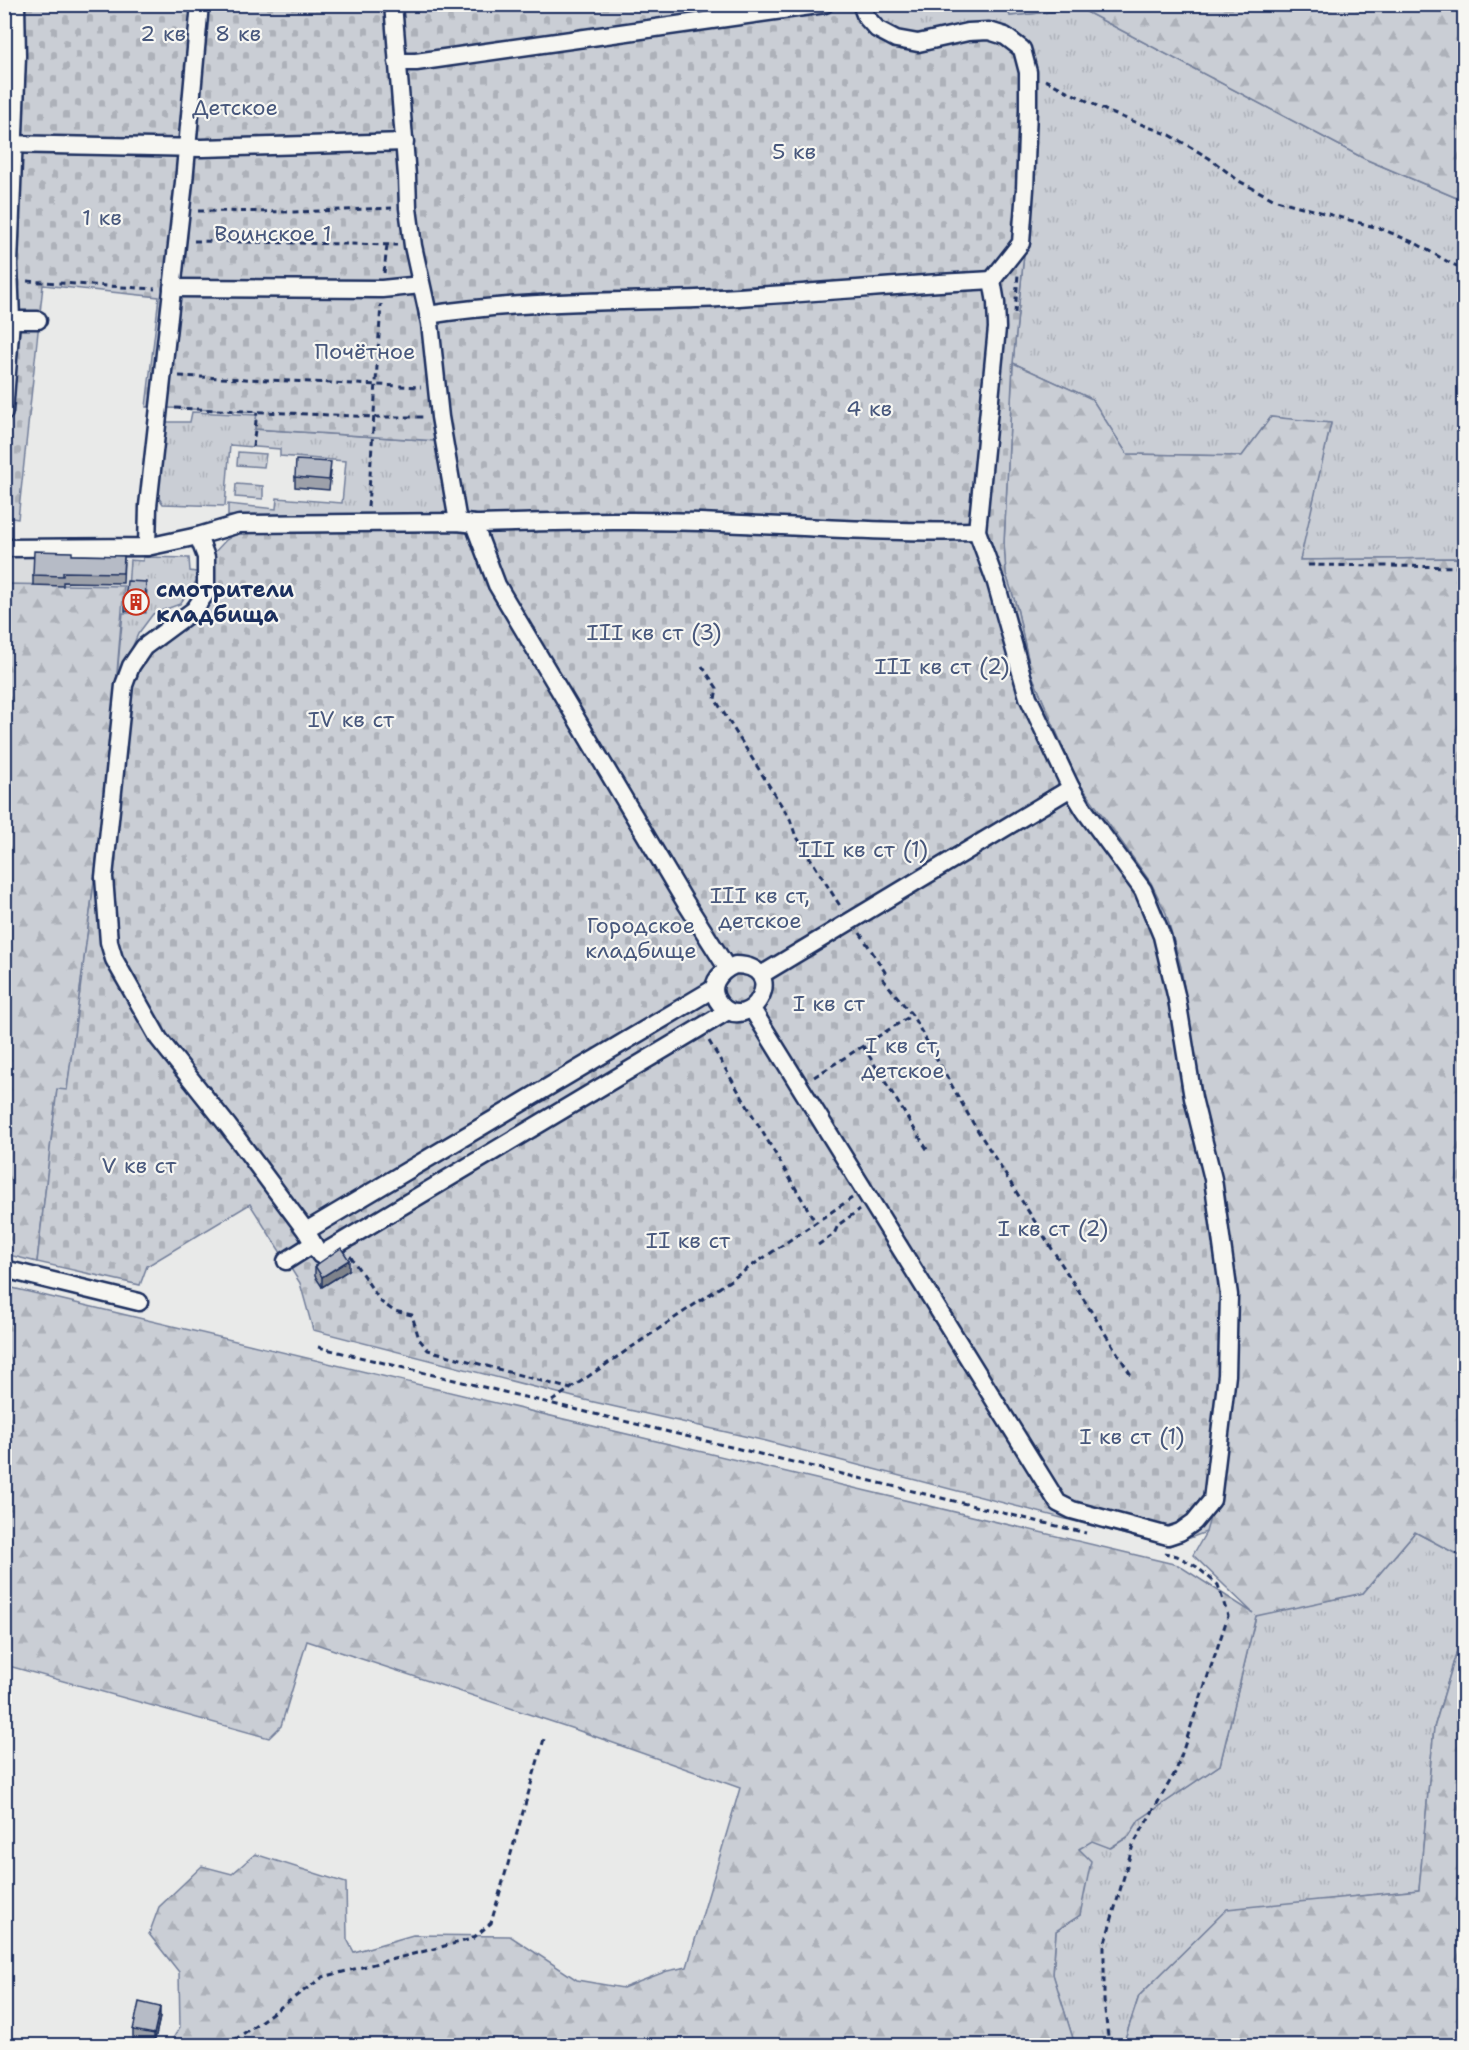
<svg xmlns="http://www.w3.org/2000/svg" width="1469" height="2050" viewBox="0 0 1469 2050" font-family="'Shantell Sans',sans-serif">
<defs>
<pattern id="grass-tufts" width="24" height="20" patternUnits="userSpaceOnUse" patternTransform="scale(1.5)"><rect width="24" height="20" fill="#caced5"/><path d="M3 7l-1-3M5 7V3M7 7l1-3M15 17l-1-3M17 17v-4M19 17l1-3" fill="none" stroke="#adb1b9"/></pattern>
<pattern id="forest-firs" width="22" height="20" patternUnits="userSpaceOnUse" patternTransform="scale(1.5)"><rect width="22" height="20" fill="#caced5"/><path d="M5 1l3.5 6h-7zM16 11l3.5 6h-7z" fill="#adb1b9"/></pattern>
<pattern id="cemetery-stones" width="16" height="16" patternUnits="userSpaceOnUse" patternTransform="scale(1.5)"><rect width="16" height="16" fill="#caced5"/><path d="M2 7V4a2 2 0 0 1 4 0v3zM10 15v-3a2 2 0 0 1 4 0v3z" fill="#adb1b9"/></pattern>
</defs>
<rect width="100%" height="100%" fill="#e9eae9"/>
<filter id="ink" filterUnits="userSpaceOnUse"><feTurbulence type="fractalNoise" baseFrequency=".0167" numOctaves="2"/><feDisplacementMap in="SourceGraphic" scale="12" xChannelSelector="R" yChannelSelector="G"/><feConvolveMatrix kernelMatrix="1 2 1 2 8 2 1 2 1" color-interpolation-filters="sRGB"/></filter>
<g filter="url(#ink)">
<!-- built -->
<polygon fill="#dadcde" points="5,556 130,560 128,589 147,591 146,614 123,613 121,610 5,589"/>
<!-- grass -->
<g fill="url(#grass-tufts)" stroke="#727e9a" stroke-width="1.5">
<path d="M 867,5 L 1006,5 L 1010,16 L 1081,9 L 1365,159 L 1464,201 L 1464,558 L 1299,560 L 1331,424 L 1271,417 L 1242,456 L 1127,454 L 1092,399 L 1013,363 L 1032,174 L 925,37 C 891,35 884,35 867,5 Z"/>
<polygon points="192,412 257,415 255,429 438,441 450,516 228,516 228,504 276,509 277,498 342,503 346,461 280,456 280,449 230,445 225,506 163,504 156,494 163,422 190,422"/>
<polygon points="238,452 266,454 264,467 237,465"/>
<polygon points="236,484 263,486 263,499 235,497"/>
<polygon points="143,557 189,558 190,571 202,573 180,604 153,614 138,634 116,685 123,613 146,613 147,591 128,589 130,560 143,561"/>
<polygon points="1415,1532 1464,1558 1464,1627 1434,1728 1419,1890 1227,1910 1139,1996 1123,2045 1075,2045 1053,1975 1056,1931 1080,1915 1078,1849 1092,1840 1111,1848 1129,1836 1139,1820 1220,1765 1256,1615 1363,1593"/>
</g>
<!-- forest -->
<g fill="url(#forest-firs)" stroke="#727e9a" stroke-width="1.5">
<polygon points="1006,5 1464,5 1464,201 1365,159 1081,9 1010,16"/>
<polygon points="1013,363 1092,399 1127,454 1242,456 1271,417 1331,423 1300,560 1464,558 1464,1558 1415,1532 1363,1593 1256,1616 1220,1765 1139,1820 1129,1836 1110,1848 1092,1841 1079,1849 1091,1861 1080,1915 1056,1931 1053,1974 1075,2045 169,2045 180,2027 179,1972 149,1934 159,1907 202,1866 232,1874 255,1854 346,1883 347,1939 354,1952 413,1935 510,1936 577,1980 623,1988 667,1971 687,1967 740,1788 574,1729 307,1641 281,1726 269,1738 5,1665 4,1286 1178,1565 1253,1613 1193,1555 1206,1532 1200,1098 1151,884 1077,780 1031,673 1017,608 1006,574 1004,544"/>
<polygon points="5,584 124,586 116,685 93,890 67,1091 57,1090 37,1262 5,1254"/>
<polygon points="1464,1627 1464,2045 1123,2045 1139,1996 1227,1909 1419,1890 1434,1728"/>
</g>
<!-- cemetery -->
<path fill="url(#cemetery-stones)" stroke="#727e9a" stroke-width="1.5" d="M 867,4 C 871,11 874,20 879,25 C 919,60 990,2 1022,38 C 1029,46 1032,57 1036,67 L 1032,174 L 1013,363 L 1004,543 L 1006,574 L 1017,608 L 1031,673 L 1077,780 L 1151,883 L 1166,913 L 1181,967 L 1200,1098 L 1221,1178 L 1237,1283 L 1232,1381 L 1215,1500 L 1206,1532 L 1169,1546 L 766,1441 L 585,1400 L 313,1330 L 300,1283 L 250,1204 L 147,1266 L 140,1285 L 37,1262 L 57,1089 L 67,1090 L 93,890 L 116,685 L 144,654 L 200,609 L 211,556 L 226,540 L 239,532 L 449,516 L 438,441 L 255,429 L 257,412 L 146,407 L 159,297 L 43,285 L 18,519 L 5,517 L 5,5 Z"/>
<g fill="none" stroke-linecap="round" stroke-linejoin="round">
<!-- minor casing -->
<g stroke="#1b2f5e" stroke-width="21">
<g id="minor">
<polyline points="393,4 407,176 408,208 413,246 430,323 440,417 458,522"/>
<polyline points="397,62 416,62 825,4"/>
<polyline points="4,144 202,148 405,142"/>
<polyline points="172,288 382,289 421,285"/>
<path d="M 428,315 C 516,301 607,302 696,299 C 795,295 893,285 992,280"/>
<polyline points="11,320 38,320"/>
<polyline points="4,412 11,320 9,265 17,56 16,4"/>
<polyline points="474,524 497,585 684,900 727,968"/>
<polyline points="198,536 206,557 206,593 194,610 144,647 131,666 124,685 104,877 109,942 114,959 159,1039 228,1126 306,1231 320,1255 728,1011"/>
<polyline points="147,547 148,506 184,182 200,4"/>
<path d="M 4,548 L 147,547 L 198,536 L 239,524 L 458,522 L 474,524 C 557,522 639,519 721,523 C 806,527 892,533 977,531"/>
<path d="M 735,965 C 793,966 749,1038 720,1004 C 706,987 719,972 735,965 Z"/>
<polyline points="761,975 1071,788"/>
<polyline points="752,1009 1058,1503 1072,1510 1168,1536 1180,1532 1194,1522 1212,1500 1227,1375 1229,1295 1213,1179 1193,1098 1177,999 1162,936 1143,890 1085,811 1071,788 1028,697 996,583 977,531 997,328 996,303 992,280 1021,243 1025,189 1028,109 1028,72 1022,49 1005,36 989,31 968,32 918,43 896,39 877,29 866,17 861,4"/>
<polyline points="306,1231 713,989"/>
<polyline points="286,1261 313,1244"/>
<polyline points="4,1269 139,1302"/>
</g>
</g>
<!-- path -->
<g stroke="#1b2f5e" stroke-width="3" stroke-dasharray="6 4.5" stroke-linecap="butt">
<polyline points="1045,80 1111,113 1170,135 1209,158 1239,181 1273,199 1382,229 1417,244 1450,263 1464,269"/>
<polyline points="198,211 294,212 392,208"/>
<polyline points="194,241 397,245"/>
<polyline points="384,273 387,245"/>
<polyline points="27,281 155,289"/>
<polyline points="1015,313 1018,274"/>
<polyline points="179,376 421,387"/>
<polyline points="175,408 375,417 424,417"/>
<polyline points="253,447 257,412"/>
<polyline points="368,507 381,304"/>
<polyline points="1308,565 1464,567"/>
<polyline points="702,666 717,688 715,699 790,819 795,834 842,909"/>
<polyline points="860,933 885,972 883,979 912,1015 973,1123 1133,1378"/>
<polyline points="709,1041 816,1223"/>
<polyline points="863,1046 928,1151"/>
<polyline points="814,1077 912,1015"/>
<polyline points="818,1245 834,1234 838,1225 859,1210"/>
<polyline points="350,1256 381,1302 394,1311 412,1315 419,1339 428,1350 571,1389"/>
<polyline points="318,1347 1086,1533"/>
<polyline points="552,1401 852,1198"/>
<polyline points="226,2046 323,1977 472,1939 491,1923 544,1739"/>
<polyline points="1109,2046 1104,2001 1104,1946 1133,1845 1176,1771 1228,1616 1218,1585 1197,1567 1177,1556 1165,1553"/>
</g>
<!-- minor -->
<use href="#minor" stroke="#f6f6f2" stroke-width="16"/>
</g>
<!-- wall -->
<g fill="#9da1aa" stroke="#1b2f5e" stroke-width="1.5">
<polygon points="331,472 329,490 295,487 295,477"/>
<polygon points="72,555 124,556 123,583 63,582 63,586 33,585 33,575"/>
<polygon points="146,592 145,612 125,611 125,601"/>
<polygon points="315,1266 349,1270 322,1287 315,1276"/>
<polygon points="160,2017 154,2044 133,2040 133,2030"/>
</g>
<!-- shaded-wall -->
<g fill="#7f838b" stroke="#1b2f5e" stroke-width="1.5">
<polygon points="349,1260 349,1270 322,1287 322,1277"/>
<polygon points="160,2007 160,2017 154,2044 154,2034"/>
</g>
<!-- building -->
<g fill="#b6bbc6" stroke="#1b2f5e" stroke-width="1.5">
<polygon points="296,460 331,462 329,480 295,477"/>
<polygon points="34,551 72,552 72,555 124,556 123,573 63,572 63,576 33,575"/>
<polygon points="127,581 146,582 145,602 125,601"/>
<polygon points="341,1248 349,1260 322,1277 315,1266"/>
<polygon points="139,2002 160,2007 154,2034 133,2030"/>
</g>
</g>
<!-- icons -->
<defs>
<g id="building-ring" transform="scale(1.35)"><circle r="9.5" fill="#f6f6f2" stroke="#c8321e" stroke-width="1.5"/><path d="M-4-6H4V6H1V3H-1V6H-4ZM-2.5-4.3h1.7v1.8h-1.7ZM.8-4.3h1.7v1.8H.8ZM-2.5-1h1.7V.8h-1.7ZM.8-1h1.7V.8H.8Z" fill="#c8321e"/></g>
</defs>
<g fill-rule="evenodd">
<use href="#building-ring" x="136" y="602"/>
</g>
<g text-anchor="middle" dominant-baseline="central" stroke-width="4.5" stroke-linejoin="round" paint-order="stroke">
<!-- park labels -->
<g font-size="22" fill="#47577c" stroke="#f6f6f2">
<text x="163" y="33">2 кв</text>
<text x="238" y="33">8 кв</text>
<text x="235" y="107">Детское</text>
<text x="794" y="151">5 кв</text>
<text x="102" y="217">1 кв</text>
<text x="273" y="233">Воинское 1</text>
<text x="365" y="351">Почётное</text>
<text x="869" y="408">4 кв</text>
<text x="654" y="632">III кв ст (3)</text>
<text x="942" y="666">III кв ст (2)</text>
<text x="351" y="719">IV кв ст</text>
<text x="863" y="849">III кв ст (1)</text>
<text x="760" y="895">III кв ст,<tspan x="760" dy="25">детское</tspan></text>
<text x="641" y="925">Городское<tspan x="641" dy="25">кладбище</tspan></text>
<text x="829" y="1003">I кв ст</text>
<text x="903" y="1045">I кв ст,<tspan x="903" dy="25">детское</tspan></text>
<text x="139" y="1165">V кв ст</text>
<text x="1053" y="1228">I кв ст (2)</text>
<text x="688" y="1240">II кв ст</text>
<text x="1132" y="1436">I кв ст (1)</text>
</g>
<!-- poi labels -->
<g font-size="22" font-weight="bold" fill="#1b2f5e" stroke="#f6f6f2" text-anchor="start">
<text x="156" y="589">смотрители<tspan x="156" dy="25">кладбища</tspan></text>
</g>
</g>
<!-- margin -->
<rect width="1469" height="2050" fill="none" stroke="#f6f6f2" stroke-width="24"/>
<rect x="12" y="12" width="1445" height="2026" fill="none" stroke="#1b2f5e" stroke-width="2" filter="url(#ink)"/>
</svg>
